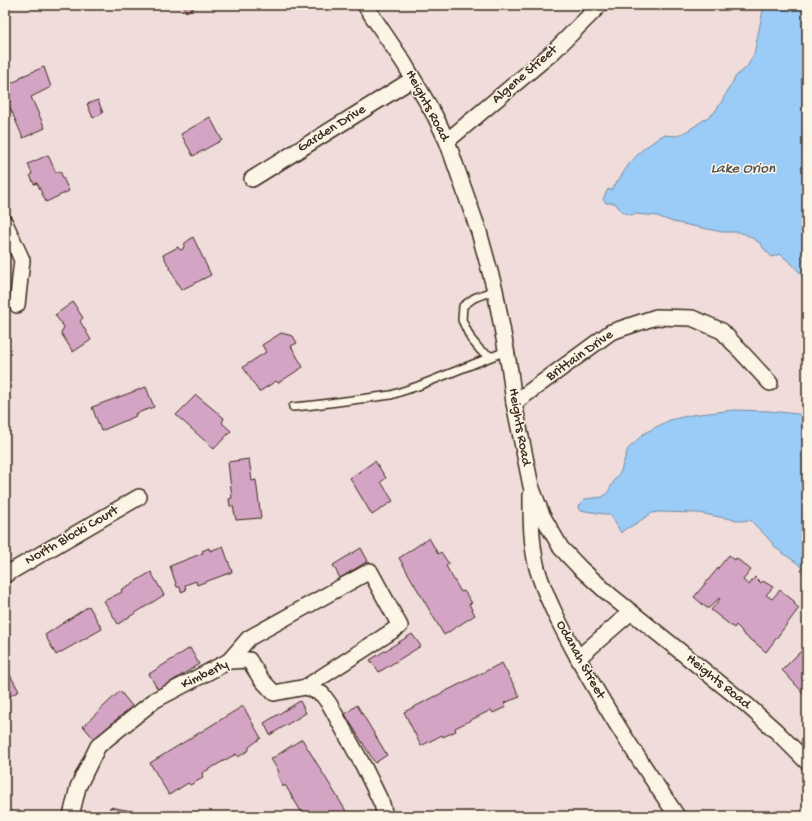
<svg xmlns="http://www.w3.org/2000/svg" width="812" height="821" viewBox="0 0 812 821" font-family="'Gochi Hand',sans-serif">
<rect width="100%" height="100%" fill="#f0dddb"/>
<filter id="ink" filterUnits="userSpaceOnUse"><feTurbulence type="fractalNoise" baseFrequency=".025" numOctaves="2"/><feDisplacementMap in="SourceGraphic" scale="8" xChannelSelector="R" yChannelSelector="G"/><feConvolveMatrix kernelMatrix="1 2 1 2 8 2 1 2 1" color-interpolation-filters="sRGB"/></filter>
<g filter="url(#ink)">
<!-- water -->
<g fill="#9accf7" stroke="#748ba0">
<polygon points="764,5 807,5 807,281 792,264 780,254 772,257 764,249 760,243 745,234 738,232 722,232 673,222 657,216 635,214 630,215 622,212 615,203 606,203 603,199 608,189 611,190 613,188 629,164 643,149 663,135 677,136 689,130 714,113 722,101 736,76 747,67 754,54"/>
<polygon points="734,410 770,411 807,415 807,573 797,563 777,549 767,537 750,520 742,521 698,513 659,512 652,513 632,526 625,529 621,533 611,515 579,510 578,506 585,499 602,497 607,494 615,479 621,471 623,464 628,449 643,434 656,427 670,420 691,415"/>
</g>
<!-- building -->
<g fill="#d4a4c4" stroke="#3b2a1e">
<polygon points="183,5 199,5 186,12"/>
<polygon points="44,67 51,87 31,97 45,128 23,138 5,96 5,86 20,79 20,77"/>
<polygon points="98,100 103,113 93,118 87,104"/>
<polygon points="210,117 222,140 193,156 181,134"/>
<polygon points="48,155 56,173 60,171 69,191 46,202 37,183 34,184 30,175 32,174 28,164"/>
<polygon points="193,237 211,275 181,290 163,255 178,247 180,250 183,249 185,243"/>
<polygon points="73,302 83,318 80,321 91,340 73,352 61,333 64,327 55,315"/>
<polygon points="281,333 293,336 297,343 291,346 303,367 278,383 276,381 259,392 243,367 266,352 262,345"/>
<polygon points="146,387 154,407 135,414 136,416 101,431 92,407"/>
<polygon points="196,395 224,418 222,423 231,431 214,449 176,415"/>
<polygon points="249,459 252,481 256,480 261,518 236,520 233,506 230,506 229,499 232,498 228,462"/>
<polygon points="375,461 386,478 381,482 393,501 372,515 350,478"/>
<polygon points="429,538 438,554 441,552 449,564 446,566 461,592 464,591 472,603 469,604 475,615 444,635 399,558"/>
<polygon points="223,546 232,572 197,585 196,581 185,585 186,590 181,592 180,587 177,587 170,566 203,553 202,551 209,548 210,551"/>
<polygon points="361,548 368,561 340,578 333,565"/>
<polygon points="729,555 735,560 736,558 751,570 743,580 749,585 755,577 761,583 763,581 773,587 766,595 772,599 780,590 795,602 794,604 799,608 766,652 754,642 754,641 753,642 742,633 742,631 736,625 734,628 711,610 720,599 719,598 709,608 707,608 694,597"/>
<polygon points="151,572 164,595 118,624 104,601 122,592 121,590"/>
<polygon points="89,606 102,629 56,655 45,635"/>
<polygon points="412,634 421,646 379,672 370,660"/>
<polygon points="807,645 807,697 782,670"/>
<polygon points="190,648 199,664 158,690 149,674"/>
<polygon points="502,663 520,697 504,703 506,707 493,713 491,710 455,728 456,731 443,737 442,735 421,746 404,712"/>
<polygon points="5,666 19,691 5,699"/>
<polygon points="120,691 132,706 94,739 83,726"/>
<polygon points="300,701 306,713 270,735 264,723"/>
<polygon points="357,705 387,755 375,763 345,714"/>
<polygon points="243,706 261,738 249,747 249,750 238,757 236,754 202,773 203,778 190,785 188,783 169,795 150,763"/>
<polygon points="302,739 349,816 301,816 302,813 285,785 283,787 277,774 279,772 271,759"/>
<polygon points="110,807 147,814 147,816 108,816"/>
<polygon points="5,812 27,816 5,816"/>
</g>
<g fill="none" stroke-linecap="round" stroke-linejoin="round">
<!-- service casing -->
<g stroke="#3b2a1e" stroke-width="10">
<g id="service">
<polyline points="491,356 481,351 471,339 462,320 463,306 474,298 495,290"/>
<polyline points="293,407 314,405 391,395 418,386 506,351"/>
</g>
</g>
<!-- minor casing -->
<g stroke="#3b2a1e" stroke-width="18">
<g id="minor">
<polyline points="365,5 404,63 435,116 447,141 479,232 495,290 510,371 514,403 531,486 542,515 561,548 580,568 610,595 747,705 776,731 807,762"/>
<polyline points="447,141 554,51 600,5"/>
<polyline points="252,179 413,79"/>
<polyline points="5,223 22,260 17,305"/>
<polyline points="514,403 611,332 656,317 692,318 722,331 770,383"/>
<path d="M 531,495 C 531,519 531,544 537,568 C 546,599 562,628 577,656 C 607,712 642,764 677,816"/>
<polyline points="5,575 139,497"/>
<polyline points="578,658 631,612"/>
<polyline points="229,661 249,638 370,571 400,626 306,687"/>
<polyline points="71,816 78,787 98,746 155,700 229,661 249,660 261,679 274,693 306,687 322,694 330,705 364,767 382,804 385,816"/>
</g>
</g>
<!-- service -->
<use href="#service" stroke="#fcf5e5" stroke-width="7"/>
<!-- minor -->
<use href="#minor" stroke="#fcf5e5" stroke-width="15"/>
</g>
</g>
<g text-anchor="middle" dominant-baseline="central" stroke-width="3" stroke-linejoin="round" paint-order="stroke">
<!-- street labels -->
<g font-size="14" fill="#3b2a1e" stroke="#fcf5e5">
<text transform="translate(525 75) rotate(-41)">Algene Street</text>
<text transform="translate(427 106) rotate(62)">Heights Road</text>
<text transform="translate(332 129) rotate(-32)">Garden Drive</text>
<text transform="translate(580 356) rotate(-35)">Brittain Drive</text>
<text transform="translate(519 427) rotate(80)">Heights Road</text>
<text transform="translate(72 536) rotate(-30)">North Blocki Court</text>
<text transform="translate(580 660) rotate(61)">Odanah Street</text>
<text transform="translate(205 675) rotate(-26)">Kimberly</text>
<text transform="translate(718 682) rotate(39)">Heights Road</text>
</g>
<!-- water labels -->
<g font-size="15" font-style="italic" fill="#535254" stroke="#fcf5e5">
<text x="743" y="169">Lake Orion</text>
</g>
</g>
<!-- margin -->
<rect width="812" height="821" fill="none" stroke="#fcf5e5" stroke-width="20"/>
<rect x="10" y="10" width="792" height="801" fill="none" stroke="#3b2a1e" stroke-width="1.5" filter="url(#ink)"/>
</svg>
